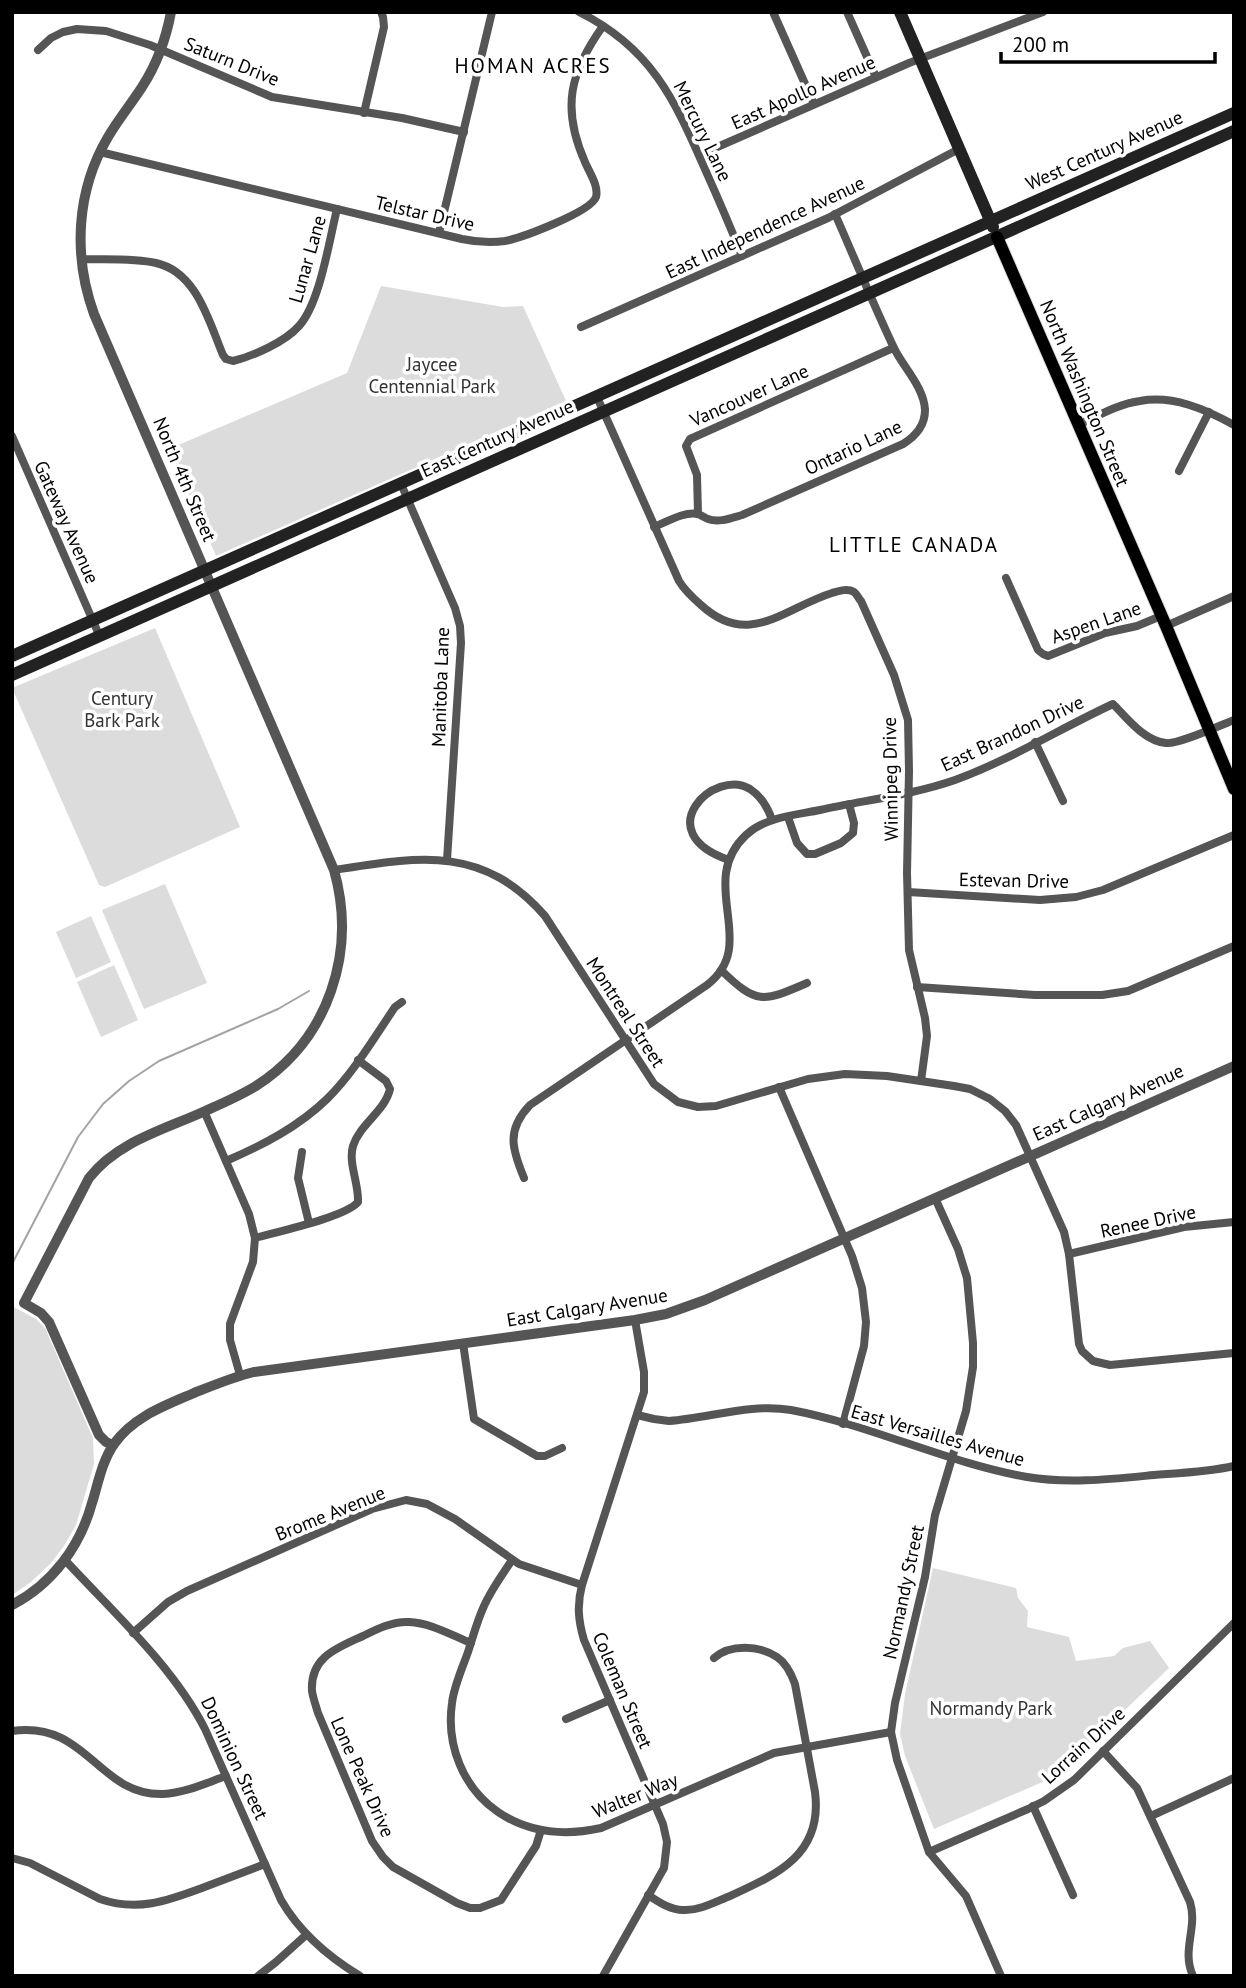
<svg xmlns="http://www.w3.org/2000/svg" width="1246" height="1988" viewBox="0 0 1246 1988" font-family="'PT Sans',sans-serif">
<rect width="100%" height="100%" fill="#fff"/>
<!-- green -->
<g fill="#dcdcdc">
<polygon points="381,286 503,307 523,306 566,401 216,556 169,449 347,373"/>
<polygon points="155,628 240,827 105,887 99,885 12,688"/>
<polygon points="165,884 207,983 144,1009 102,910"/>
<polygon points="91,916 111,962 76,978 56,932"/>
<polygon points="114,965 138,1020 101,1037 77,982"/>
<polygon points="12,1306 36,1319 45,1328 93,1438 94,1464 76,1525 64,1546 51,1563 31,1582 12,1595"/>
<polygon points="933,1568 1016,1588 1018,1598 1028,1611 1027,1627 1069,1637 1076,1661 1114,1656 1123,1648 1150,1641 1169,1668 1061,1771 1047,1780 934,1829 905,1756 900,1734 905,1694"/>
</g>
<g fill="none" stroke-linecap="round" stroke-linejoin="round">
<!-- stream -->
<polyline stroke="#a3a3a3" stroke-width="2" points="12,1264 78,1137 103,1104 129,1081 159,1061 278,1009 309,991"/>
<!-- primary casing -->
<g stroke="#dbdbdb" stroke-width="14">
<polyline id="primary" points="997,237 1166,626 1234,789"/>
</g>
<!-- minor -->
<g stroke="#555" stroke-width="8">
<path d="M 579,12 C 650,47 674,98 704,167 C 717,196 730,226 742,256"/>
<polyline points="773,12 814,104"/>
<polyline points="847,12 876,77"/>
<polyline points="38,50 51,38 63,32 77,29 106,31 150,45 272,97 402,118 464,132"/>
<polyline points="364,113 384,27 383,17 381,12"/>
<path d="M 100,152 L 462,239 C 476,242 491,243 505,241 C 521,238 591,212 596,197 C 599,186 589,172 585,162 C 561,108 570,72 603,26"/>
<polyline points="699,155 909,63 1043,12"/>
<polyline points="439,233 492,12"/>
<path d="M 81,259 C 105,260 133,258 156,263 C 197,272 209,322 223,355 L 226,359 L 233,361 C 253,356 285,342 299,326 C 320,303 329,241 337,209"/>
<polyline points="581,327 828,218 959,149"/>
<path d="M 597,397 L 679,581 C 685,591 693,598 701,605 C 749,649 784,608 832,593 C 839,591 847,588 854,592 C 857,594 858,598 861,601 L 894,675 L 908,720 L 909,771 L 907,873 L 909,950 L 925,1018 L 927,1036 L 921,1081"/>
<path d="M 1078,425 C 1098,416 1118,404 1140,401 C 1173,395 1205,409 1234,425"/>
<polyline points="12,436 100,637"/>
<polyline points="1179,471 1209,412"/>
<polyline points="401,484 455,608 460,626 461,643 447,860"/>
<polyline points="698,514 697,475 686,446 690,439 893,348"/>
<path d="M 654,527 C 667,522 684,511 698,514 C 699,514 707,519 708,519 C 719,523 731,518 742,515 L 903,444 C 916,436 925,425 925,410 C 924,387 903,367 894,348 C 873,304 855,259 835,214"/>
<polyline points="1006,578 1038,650 1043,654 1048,656 1105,633 1137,626 1161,616"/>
<polyline points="1166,626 1234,596"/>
<polyline points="1035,742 1063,801"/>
<polyline points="788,817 797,843 807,854 815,854 841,843 853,833 854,823 849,804"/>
<path d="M 729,860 C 647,832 715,767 750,789 C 762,797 768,808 772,820"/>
<path d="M 334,870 C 418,857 482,844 545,916 L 654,1084 L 678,1102 L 698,1107 L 716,1106 L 808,1079 L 845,1074 L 887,1076 L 954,1086 L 970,1089 L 990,1099 L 1005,1111 L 1016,1125 L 1064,1232 L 1069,1254 L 1079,1344 L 1082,1351 L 1093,1361 L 1110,1365 L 1234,1353"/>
<polyline points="908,892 1040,900 1076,897 1103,890 1234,835"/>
<path d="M 721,970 C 757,1005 763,1002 807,983"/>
<polyline points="917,987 1035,995 1102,995 1128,991 1234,946"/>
<polyline points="779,1087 852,1256 862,1288 866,1322 864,1346 843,1424"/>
<polyline points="204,1111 249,1214 255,1238 253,1262 230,1324 230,1340 240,1375"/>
<polyline points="302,1152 298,1178 309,1223"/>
<path d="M 226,1161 C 263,1145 298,1127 327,1099 C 354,1072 374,1038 395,1007 L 402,1002"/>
<path d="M 524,1178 C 512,1149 506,1130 530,1105 L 707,985 C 761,944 695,883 746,835 C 765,817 796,815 820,810 C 865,800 912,795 955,780 C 1010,760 1061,728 1113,704 C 1127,718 1144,741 1166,743 C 1177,745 1221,725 1234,720"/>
<polyline points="935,1198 958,1249 967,1278 973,1343 973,1367 966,1411 935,1515 925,1577 895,1703 891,1732 897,1760 929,1852 966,1896 1001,1976"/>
<path d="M 255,1238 C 276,1232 346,1217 358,1202 C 359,1184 348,1163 353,1146 C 360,1124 385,1111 390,1089 L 386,1081 L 358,1060"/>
<polyline points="1069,1254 1184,1227 1234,1222"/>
<polyline points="463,1343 474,1419 537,1456 545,1456 562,1448"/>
<path d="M 637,1415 L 654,1419 L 669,1421 C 710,1418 751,1403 791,1410 C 871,1425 947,1463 1027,1477 C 1069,1484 1112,1479 1154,1475 C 1181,1473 1208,1472 1234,1466"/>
<path d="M 65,1560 C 113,1612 173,1666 205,1729 L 281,1900 C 300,1933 327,1956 360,1976"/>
<path d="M 512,1560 C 502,1575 491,1590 484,1606 C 477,1621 473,1637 468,1652 C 462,1669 454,1686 452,1703 C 446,1745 463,1788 498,1812 C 529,1833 565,1836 601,1828 L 774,1753 L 891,1732"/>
<polyline points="133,1633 168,1602 187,1591 372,1509 406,1500 427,1504 455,1519 519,1564 582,1585"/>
<path d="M 471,1643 C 451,1635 431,1623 409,1622 C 393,1621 377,1629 363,1636 C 337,1648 310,1657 312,1691 C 313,1698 316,1706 318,1713 L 372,1841 L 383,1857 L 393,1867 L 457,1903 L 470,1908 L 480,1908 L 501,1900 L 536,1846 L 541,1830"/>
<polyline points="566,1719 610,1700"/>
<path d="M 12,1731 C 87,1720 98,1796 163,1794 C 185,1793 206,1783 226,1776"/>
<path d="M 1103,1751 L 1137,1788 L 1190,1902 C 1198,1928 1181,1950 1193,1976"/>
<polyline points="1033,1806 1073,1895"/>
<polyline points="1151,1816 1234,1778"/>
<polyline points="929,1852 1028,1809 1044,1801 1074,1780 1234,1623"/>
<path d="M 12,1858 L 30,1863 L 100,1899 C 137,1912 167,1901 202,1888 C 223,1880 244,1872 265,1864"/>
<path d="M 648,1895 C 659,1902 670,1910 683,1910 C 699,1911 715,1902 730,1896 C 778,1874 823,1854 815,1792 L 795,1684 C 791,1673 786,1663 777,1657 C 759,1645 730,1644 714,1658"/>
<polyline points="258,1976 276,1962 306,1935"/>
<path d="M 603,1976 L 664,1868 L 667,1842 L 663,1824 L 584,1640 C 578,1620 577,1604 582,1585 L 644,1392 L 644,1372 L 635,1320"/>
</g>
<!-- tertiary -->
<g stroke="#555" stroke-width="10">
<path d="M 113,1445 L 106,1442 L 99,1435 L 49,1322 L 41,1313 L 24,1303 L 89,1178 C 117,1142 163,1130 203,1112 C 221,1104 240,1096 256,1086 C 329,1039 357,952 334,870 L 94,314 C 73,256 76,191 108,137 C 118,120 131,104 142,87 C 157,64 166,39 171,12"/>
<path d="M 12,1605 C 52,1584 80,1547 92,1503 C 98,1484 102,1461 114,1444 C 133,1417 164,1406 194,1393 C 214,1385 233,1377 254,1372 L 635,1320 L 666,1314 L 705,1300 L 1234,1066"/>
</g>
<!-- secondary -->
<g stroke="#222" stroke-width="12">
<polyline points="900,12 993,227"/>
<polyline points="12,656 1234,113"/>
<polyline points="12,675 1234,131"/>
</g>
<!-- primary -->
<use href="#primary" stroke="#000" stroke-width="12"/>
</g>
<g text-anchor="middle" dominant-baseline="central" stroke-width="7" stroke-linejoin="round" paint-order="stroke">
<!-- street labels -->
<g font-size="19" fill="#000" stroke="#fff">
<text transform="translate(232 61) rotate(22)">Saturn Drive</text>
<text transform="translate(803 92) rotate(-24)">East Apollo Avenue</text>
<text transform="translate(703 131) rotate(64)">Mercury Lane</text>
<text transform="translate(1104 150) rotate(-24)">West Century Avenue</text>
<text transform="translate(425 213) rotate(13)">Telstar Drive</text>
<text transform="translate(765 227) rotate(-25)">East Independence Avenue</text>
<text transform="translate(307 259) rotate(-74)">Lunar Lane</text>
<text transform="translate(1085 393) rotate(67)">North Washington Street</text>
<text transform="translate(749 395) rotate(-24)">Vancouver Lane</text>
<text transform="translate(497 438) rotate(-24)">East Century Avenue</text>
<text transform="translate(853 447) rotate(-25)">Ontario Lane</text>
<text transform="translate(185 479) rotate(67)">North 4th Street</text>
<text transform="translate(67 522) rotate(66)">Gateway Avenue</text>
<text transform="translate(1096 622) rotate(-19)">Aspen Lane</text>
<text transform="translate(440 687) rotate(-88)">Manitoba Lane</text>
<text transform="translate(1012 733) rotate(-25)">East Brandon Drive</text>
<text transform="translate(890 779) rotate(-91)">Winnipeg Drive</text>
<text transform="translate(1014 880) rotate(1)">Estevan Drive</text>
<text transform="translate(626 1012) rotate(57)">Montreal Street</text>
<text transform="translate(1108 1102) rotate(-24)">East Calgary Avenue</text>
<text transform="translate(1148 1221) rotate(-12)">Renee Drive</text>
<text transform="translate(587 1307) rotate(-9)">East Calgary Avenue</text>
<text transform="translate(938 1435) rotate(16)">East Versailles Avenue</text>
<text transform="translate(330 1513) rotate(-22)">Brome Avenue</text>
<text transform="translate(903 1592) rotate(-78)">Normandy Street</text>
<text transform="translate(623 1690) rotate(67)">Coleman Street</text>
<text transform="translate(1083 1745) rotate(-42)">Lorrain Drive</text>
<text transform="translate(235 1758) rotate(65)">Dominion Street</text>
<text transform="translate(363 1777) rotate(66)">Lone Peak Drive</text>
<text transform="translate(635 1795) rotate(-22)">Walter Way</text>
</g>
<!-- park labels -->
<g font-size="19" fill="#333" stroke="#fff">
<text x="432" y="364">Jaycee<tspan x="432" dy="22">Centennial Park</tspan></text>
<text x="122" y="698">Century<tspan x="122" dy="22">Bark Park</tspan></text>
<text x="991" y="1708">Normandy Park</text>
</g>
<!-- neighbourhood labels -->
<g font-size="21" letter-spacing="2" fill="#000" stroke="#fff">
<text x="533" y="65">HOMAN ACRES</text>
<text x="914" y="544">LITTLE CANADA</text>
</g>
</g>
<!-- border -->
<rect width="1246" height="1988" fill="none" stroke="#000000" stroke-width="28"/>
<!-- scale -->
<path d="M1001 52v10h214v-10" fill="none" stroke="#000000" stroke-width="3.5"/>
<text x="1012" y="52" font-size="21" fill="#000000" stroke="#ffffff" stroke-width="5" paint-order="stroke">200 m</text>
</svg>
